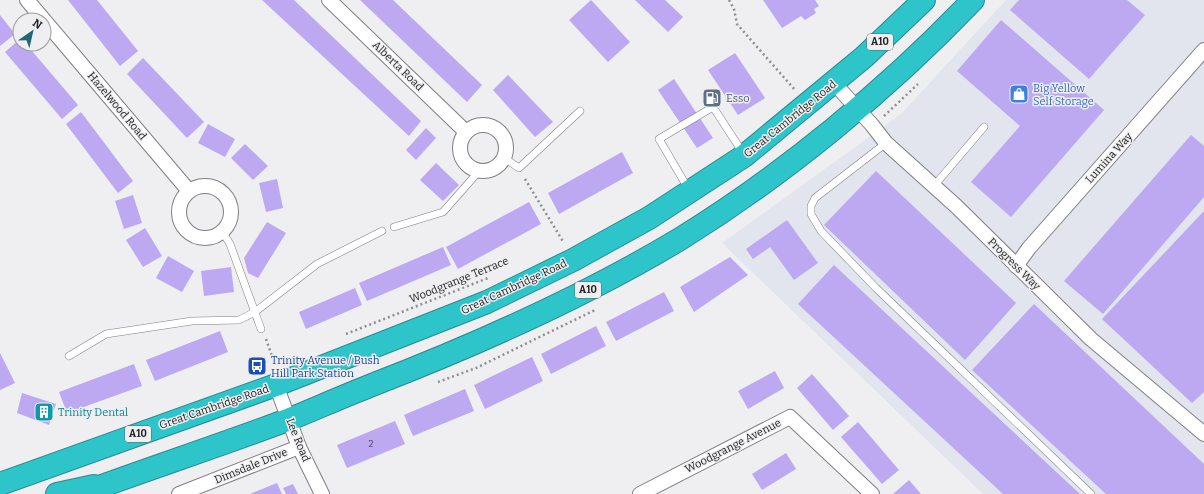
<svg xmlns="http://www.w3.org/2000/svg" width="1204" height="494" viewBox="0 0 1204 494" font-family="Bitter,serif">
<rect width="100%" height="100%" fill="#efeff2"/>
<!-- built -->
<polygon fill="#e2e4ee" points="1006,0 1204,0 1204,494 983,494 722,243 901,114"/>
<!-- building -->
<g fill="#bca9f1">
<polygon points="68,0 97,0 138,51 120,66"/>
<polygon points="262,0 294,0 421,121 409,136"/>
<polygon points="360,0 393,0 482,85 467,102"/>
<polygon points="591,0 630,42 608,62 569,20"/>
<polygon points="635,0 665,0 683,17 668,32"/>
<polygon points="763,0 815,0 819,6 814,9 816,13 805,20 801,16 782,28"/>
<polygon points="1019,0 1127,0 1145,15 1089,79 1010,10"/>
<polygon points="0,15 15,34 0,46"/>
<polygon points="1001,20 1104,110 1011,217 971,182 1020,126 957,71"/>
<polygon points="20,39 20,44 26,44 78,105 62,119 5,52"/>
<polygon points="735,53 765,98 738,115 708,70"/>
<polygon points="143,58 204,122 187,138 127,74"/>
<polygon points="508,75 553,122 535,137 493,90"/>
<polygon points="674,79 713,138 697,148 658,90"/>
<polygon points="81,112 133,181 118,193 66,124"/>
<polygon points="208,124 235,139 225,157 198,143"/>
<polygon points="426,128 436,138 416,160 406,150"/>
<polygon points="1191,135 1204,146 1204,197 1103,314 1064,281"/>
<polygon points="245,144 268,166 253,180 231,158"/>
<polygon points="622,152 633,173 559,214 548,193"/>
<polygon points="436,163 459,185 443,201 420,180"/>
<polygon points="876,171 1016,303 965,360 824,225"/>
<polygon points="277,179 283,208 266,212 259,183"/>
<polygon points="133,195 142,223 124,229 115,201"/>
<polygon points="529,202 541,224 458,269 446,247"/>
<polygon points="1204,211 1204,392 1192,403 1102,319"/>
<polygon points="787,220 818,263 794,280 770,247 753,259 746,249"/>
<polygon points="267,222 286,233 258,278 248,273 244,258"/>
<polygon points="145,228 162,256 143,267 126,240"/>
<polygon points="443,247 451,265 367,301 359,283"/>
<polygon points="168,256 194,271 182,292 156,278"/>
<polygon points="730,257 748,275 694,312 680,287"/>
<polygon points="834,265 1080,494 1003,494 798,304"/>
<polygon points="231,267 234,292 204,296 201,271"/>
<polygon points="355,288 362,305 306,329 299,312"/>
<polygon points="664,292 674,311 616,341 606,322"/>
<polygon points="1034,304 1204,464 1204,494 1106,494 972,370"/>
<polygon points="596,326 606,346 551,374 541,354"/>
<polygon points="220,331 228,352 155,381 146,360"/>
<polygon points="0,353 15,383 0,390"/>
<polygon points="532,357 543,381 485,409 474,385"/>
<polygon points="134,364 142,386 67,413 59,392"/>
<polygon points="775,371 784,388 748,409 738,391"/>
<polygon points="812,374 849,416 833,430 797,388"/>
<polygon points="465,389 474,411 413,436 404,415"/>
<polygon points="22,393 56,404 49,425 17,413"/>
<polygon points="395,421 405,444 347,468 337,445"/>
<polygon points="858,422 899,470 882,484 841,437"/>
<polygon points="786,453 796,469 762,490 752,474"/>
<polygon points="909,480 921,494 893,494"/>
<polygon points="277,483 282,494 250,494"/>
<polygon points="293,484 298,494 286,494 283,488"/>
</g>
<g fill="none" stroke-linecap="round" stroke-linejoin="round">
<!-- lane casing -->
<g stroke="#7f7f82" stroke-width="8">
<g id="lane">
<polyline points="886,143 815,198 811,206 811,214 821,231 876,288 1091,494"/>
<polyline points="503,157 519,168 580,111"/>
<polyline points="934,186 984,127"/>
<polyline points="689,190 659,139 713,107 743,153"/>
<polyline points="394,227 443,212 480,170"/>
<polyline points="222,231 230,244 261,329"/>
<polyline points="69,356 106,334 192,321 239,320 255,312 317,264 382,231"/>
</g>
</g>
<!-- street casing -->
<g stroke="#7f7f82" stroke-width="16">
<g id="street">
<polyline points="27,0 189,191"/>
<polyline points="329,0 466,132"/>
<polyline points="834,83 872,125 886,143 956,206 1091,339 1204,434"/>
<circle cx="483" cy="148" r="23"/>
<circle cx="205" cy="212" r="26"/>
<polyline points="1016,266 1029,248 1204,50"/>
<polyline points="276,385 299,447 322,494"/>
<polyline points="179,494 299,447"/>
<polyline points="640,494 790,417 872,494"/>
</g>
</g>
<!-- highway casing -->
<g stroke="#298b90" stroke-width="24">
<g id="highway">
<polyline points="0,484 276,385 487,302 573,260 649,218 744,156 864,57 924,0"/>
<polyline points="57,494 94,486"/>
<path d="M 80,494 C 150,468 221,445 290,419 C 317,408 344,396 372,385 C 478,344 582,298 680,239 C 785,174 888,89 973,0"/>
</g>
</g>
<!-- path -->
<g stroke="#8e8f91" stroke-width="2.5" stroke-dasharray="2 3" stroke-linecap="butt">
<polyline points="729,0 734,9 737,24 795,90"/>
<polyline points="884,116 918,84"/>
<polyline points="525,179 564,243"/>
<polyline points="346,334 488,278"/>
<polyline points="266,339 275,365"/>
<polyline points="438,382 476,368 595,310"/>
</g>
<!-- lane -->
<use href="#lane" stroke="#fff" stroke-width="7"/>
<!-- street -->
<use href="#street" stroke="#fff" stroke-width="14"/>
<!-- highway -->
<use href="#highway" stroke="#2dc4ca" stroke-width="22"/>
</g>
<!-- icons -->
<defs>
<g id="shop-square" transform="scale(1)"><rect x="-9" y="-9" width="18" height="18" rx="4" fill="#3f7fe0" stroke="#efeff2"/><path d="M-5-2.5h2.3a2.7 3.5 0 0 1 5.4 0H5L5.5 6h-11ZM-1.5-2.5h3a1.5 2.3 0 0 0-3 0Z" fill="#fff"/></g>
<g id="fuel-square" transform="scale(1)"><rect x="-9" y="-9" width="18" height="18" rx="4" fill="#5c6f8a" stroke="#efeff2"/><path d="M-5.5-6h7V0h2V4h1.3V-2.5L3-4.5l.8-.8L6-3V5H2.5V1h-1V6h-7ZM-4.2-4.7v3.2H.2V-4.7Z" fill="#fff"/></g>
<g id="bus-square" transform="scale(1)"><rect x="-9" y="-9" width="18" height="18" rx="4" fill="#1a4fb4" stroke="#efeff2"/><path d="M-5-6H5V4H4V6H2V4H-2V6H-4V4H-5ZM-3.5-4V0h7V-4ZM-3.5 1.2v1.5H-2V1.2ZM2 1.2v1.5H3.5V1.2Z" fill="#fff"/></g>
<g id="building-square" transform="scale(1)"><rect x="-9" y="-9" width="18" height="18" rx="4" fill="#0f9aa8" stroke="#efeff2"/><path d="M-4-6H4V6H1V3H-1V6H-4ZM-2.5-4.3h1.7v1.8h-1.7ZM.8-4.3h1.7v1.8H.8ZM-2.5-1h1.7V.8h-1.7ZM.8-1h1.7V.8H.8Z" fill="#fff"/></g>
</defs>
<g fill-rule="evenodd">
<use href="#shop-square" x="1019" y="94"/>
<use href="#fuel-square" x="712" y="98"/>
<use href="#bus-square" x="257" y="366"/>
<use href="#building-square" x="44" y="412"/>
</g>
<g text-anchor="middle" dominant-baseline="central" stroke-width="3" stroke-linejoin="round" paint-order="stroke">
<!-- number labels -->
<g font-size="9" fill="#484456">
<text x="371" y="444">2</text>
</g>
<!-- shield labels -->
<g fill="#efeff2" stroke="#5f6061" stroke-width="1">
<rect x="867" y="34" width="26" height="16" rx="3"/>
<rect x="575" y="282" width="26" height="16" rx="3"/>
<rect x="125" y="426" width="26" height="16" rx="3"/>
</g>
<g font-size="10" font-weight="bold" fill="#212223">
<text x="880" y="42">A10</text>
<text x="588" y="290">A10</text>
<text x="138" y="434">A10</text>
</g>
<!-- street labels -->
<g font-size="11" fill="#212223" stroke="#efeff2">
<text transform="translate(398 66) rotate(44)">Alberta Road</text>
<text transform="translate(117 106) rotate(50)">Hazelwood Road</text>
<text transform="translate(790 119) rotate(-39)">Great Cambridge Road</text>
<text transform="translate(1109 158) rotate(-48)">Lumina Way</text>
<text transform="translate(1014 264) rotate(45)">Progress Way</text>
<text transform="translate(459 280) rotate(-22)">Woodgrange Terrace</text>
<text transform="translate(514 287) rotate(-25)">Great Cambridge Road</text>
<text transform="translate(214 407) rotate(-19)">Great Cambridge Road</text>
<text transform="translate(298 440) rotate(68)">Lee Road</text>
<text transform="translate(733 446) rotate(-27)">Woodgrange Avenue</text>
<text transform="translate(251 466) rotate(-22)">Dimsdale Drive</text>
</g>
<!-- shop labels -->
<g font-size="11" fill="#366cbe" stroke="#efeff2" text-anchor="start">
<text x="1033" y="88">Big Yellow<tspan x="1033" dy="13">Self Storage</tspan></text>
</g>
<!-- service labels -->
<g font-size="11" fill="#4e5e75" stroke="#efeff2" text-anchor="start">
<text x="726" y="98">Esso</text>
</g>
<!-- transit labels -->
<g font-size="11" fill="#164399" stroke="#efeff2" text-anchor="start">
<text x="271" y="360">Trinity Avenue / Bush<tspan x="271" dy="13">Hill Park Station</tspan></text>
</g>
<!-- culture labels -->
<g font-size="11" fill="#0d838f" stroke="#efeff2" text-anchor="start">
<text x="58" y="412">Trinity Dental</text>
</g>
</g>
<!-- north arrow -->
<g transform="translate(32 32) rotate(34)"><circle r="19" fill="#efeff2" stroke="#9d9d9f"/>
<path d="M0-3L7 15L0 10L-7 15Z" fill="#236678"/>
<text y="-6" font-size="11" font-weight="bold" text-anchor="middle" fill="#212223">N</text>
</g>
</svg>
